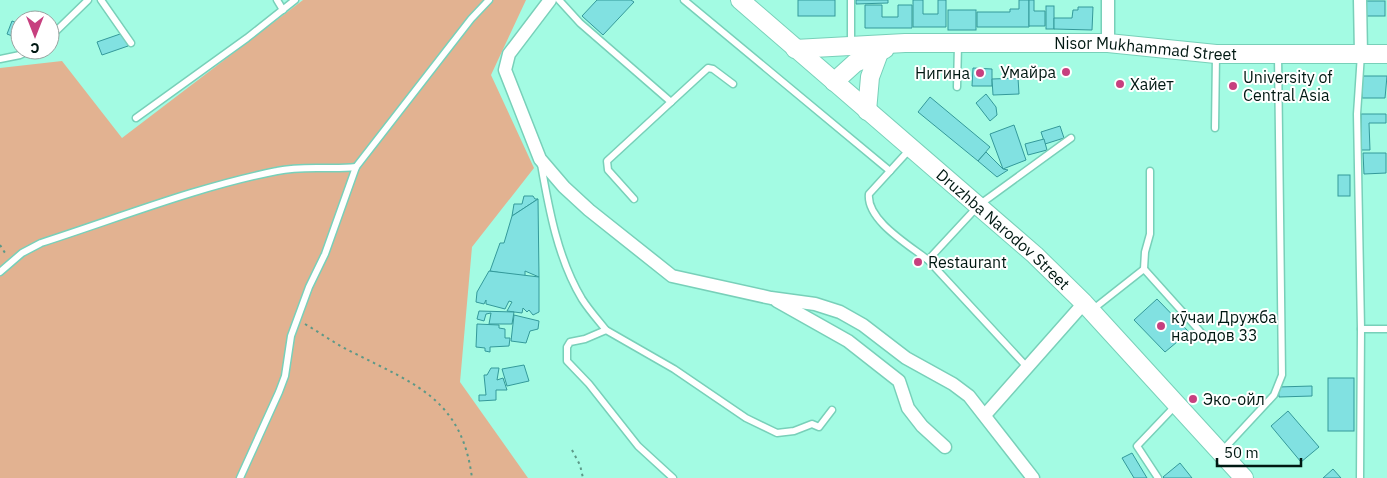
<svg xmlns="http://www.w3.org/2000/svg" width="1387" height="478" viewBox="0 0 1387 478" font-family="'IBM Plex Sans',sans-serif">
<rect width="100%" height="100%" fill="#a3fbe3"/>
<!-- green -->
<polygon fill="#e2b291" points="303,0 526,0 491,75 534,168 472,247 460,382 528,478 0,478 0,68 62,61 122,138"/>
<!-- building -->
<g fill="#81e1e1" stroke="#34999a">
<polygon points="597,0 631,0 634,2 603,35 582,16"/>
<rect x="798" y="0" width="37" height="16"/>
<polygon points="856,0 888,0 888,3 856,4"/>
<polygon points="913,0 923,0 923,14 938,14 938,0 946,0 946,27 913,27"/>
<polygon points="1019,0 1029,0 1029,27 977,27 977,12 1010,12 1010,9 1019,9"/>
<polygon points="1029,0 1034,0 1034,11 1045,11 1045,26 1029,26"/>
<rect x="1365" y="1" width="20" height="15"/>
<polygon points="865,5 882,5 882,17 898,17 898,5 912,5 912,28 865,28"/>
<rect x="1046" y="6" width="8" height="23"/>
<polygon points="1078,7 1093,7 1092,30 1054,29 1054,18 1072,18 1073,10 1078,10"/>
<rect x="948" y="10" width="28" height="20"/>
<polygon points="12,21 20,24 20,39 7,34"/>
<polygon points="123,33 128,46 102,55 97,42"/>
<polygon points="973,68 992,69 992,86 972,86"/>
<polygon points="1362,76 1387,76 1385,98 1362,98"/>
<polygon points="1018,78 1019,94 993,95 992,79"/>
<polygon points="986,94 996,107 997,115 990,121 976,103"/>
<polygon points="930,97 990,147 978,161 918,112"/>
<polygon points="1361,114 1386,114 1386,123 1369,123 1370,150 1361,150"/>
<polygon points="1014,125 1026,160 1003,169 990,134"/>
<polygon points="1060,126 1064,138 1045,144 1041,132"/>
<polygon points="1044,139 1047,150 1028,155 1025,144"/>
<polygon points="986,152 1003,169 1008,170 997,177 978,161"/>
<polygon points="1363,153 1386,153 1386,173 1364,174"/>
<rect x="1338" y="175" width="12" height="21"/>
<polygon points="524,196 533,196 535,199 538,199 512,216 514,204 522,204"/>
<polygon points="538,199 539,277 525,271 525,277 490,271 500,243 504,243 512,216"/>
<polygon points="489,271 539,277 539,312 533,315 529,310 527,312 523,308 522,313 507,311 512,302 509,301 505,309 486,304 486,300 484,304 476,302 477,292"/>
<polygon points="1157,299 1189,332 1165,352 1134,320"/>
<polygon points="479,311 514,312 512,324 489,324 491,313 486,314 484,321 477,319"/>
<polygon points="514,315 539,321 538,329 530,331 526,343 511,341"/>
<polygon points="477,324 499,325 499,328 505,329 505,338 510,338 509,346 490,347 490,352 485,351 485,348 476,347"/>
<polygon points="524,365 529,381 507,386 502,369"/>
<polygon points="491,368 499,368 497,380 503,378 507,390 496,390 496,400 479,401 479,395 486,395 484,375 487,375"/>
<rect x="1328" y="378" width="26" height="53"/>
<polygon points="1312,386 1312,396 1279,397 1278,387"/>
<polygon points="1288,411 1319,447 1301,462 1271,426"/>
<polygon points="1132,453 1147,478 1134,478 1122,458"/>
<polygon points="1180,463 1192,478 1164,478 1163,477"/>
<polygon points="1333,469 1341,478 1323,478"/>
</g>
<g fill="none" stroke-linecap="round" stroke-linejoin="round">
<!-- lane casing -->
<g stroke="#78d0b9" stroke-width="9">
<g id="lane">
<polyline points="101,0 131,43"/>
<polyline points="277,0 283,10"/>
<polyline points="559,0 580,23 671,102 708,68 713,69 733,84"/>
<polyline points="684,0 890,171"/>
<polyline points="50,37 88,0"/>
<polyline points="851,44 851,0"/>
<polyline points="0,59 20,55 31,50"/>
<polyline points="957,87 958,44"/>
<polyline points="136,118 247,38 295,0"/>
<polyline points="1215,128 1216,55"/>
<path d="M 911,148 L 869,194 C 866,220 909,245 928,260 L 979,205 L 1071,138"/>
<path d="M 541,164 C 549,210 558,259 582,299 C 589,310 598,320 606,330"/>
<polyline points="634,199 608,170 607,161 671,102"/>
<polyline points="928,260 1027,367"/>
<polyline points="1144,269 1145,252 1150,234 1150,171"/>
<path d="M 0,272 L 22,253 L 41,243 C 119,218 196,187 277,171 C 304,165 330,170 356,167"/>
<polyline points="1092,310 1144,269 1206,338"/>
<polyline points="1361,329 1387,329"/>
<polyline points="1222,451 1274,395 1282,375 1278,55"/>
<polyline points="240,478 279,392 285,376 291,336 309,287 325,254 356,167 471,19 489,0"/>
<polyline points="673,478 638,446 589,384 567,361 567,347 570,342 585,339 606,330 674,369 746,418 777,433 794,431 812,424 819,427 832,410"/>
<polyline points="1158,478 1137,446 1177,404"/>
<polyline points="1360,478 1361,329 1357,114 1361,54"/>
</g>
</g>
<!-- street casing -->
<g stroke="#78d0b9" stroke-width="15">
<g id="street">
<polyline points="550,0 509,54 505,70 540,159 564,187 589,210 672,276 771,298 815,304 840,312 863,325 906,358 953,384 969,396 1033,478"/>
<polyline points="1108,0 1108,43"/>
<polyline points="1360,0 1361,54"/>
<polyline points="777,301 848,341 899,381 908,408 922,426 945,447"/>
<polyline points="985,415 1084,303"/>
</g>
</g>
<!-- secondary casing -->
<g stroke="#78d0b9" stroke-width="20">
<g id="secondary">
<path id="s1" d="M 740,0 L 1035,255 L 1084,303 L 1244,478"/>
<path id="s2" d="M 795,49 L 905,43 L 1108,43 L 1216,54 L 1387,54"/>
<polyline points="834,82 855,63 885,49"/>
<polyline points="867,111 870,77 880,50"/>
</g>
</g>
<!-- path -->
<g stroke="#5c9887" stroke-width="2" stroke-dasharray="2.5 4" stroke-linecap="butt">
<polyline points="0,245 7,256"/>
<path d="M 305,324 C 322,334 337,345 354,353 C 417,385 462,400 472,478"/>
<polyline points="572,450 580,465 583,478"/>
</g>
<!-- lane -->
<use href="#lane" stroke="#fff" stroke-width="6"/>
<!-- street -->
<use href="#street" stroke="#fff" stroke-width="12"/>
<!-- secondary -->
<use href="#secondary" stroke="#fff" stroke-width="18"/>
</g>
<!-- markers -->
<g fill="#c7407f" stroke="#fff" stroke-width="2">
<circle cx="1066" cy="72" r="5"/>
<circle cx="980" cy="73" r="5"/>
<circle cx="1120" cy="84" r="5"/>
<circle cx="1233" cy="86" r="5"/>
<circle cx="918" cy="262" r="5"/>
<circle cx="1161" cy="326" r="5"/>
<circle cx="1193" cy="399" r="5"/>
</g>
<g text-anchor="middle" dominant-baseline="central" stroke-width="4" stroke-linejoin="round" paint-order="stroke">
<!-- street labels -->
<g font-size="16" fill="#001812" stroke="#fff">
<text stroke="none"><textPath href="#s2" startOffset="351">Nisor Mukhammad Street</textPath></text>
<text stroke="none"><textPath href="#s1" startOffset="349">Druzhba Narodov Street</textPath></text>
</g>
<!-- poi labels -->
<g font-size="16" fill="#001812" stroke="#fff" text-anchor="start">
<text x="1056" y="72" text-anchor="end">Умайра</text>
<text x="970" y="73" text-anchor="end">Нигина</text>
<text x="1243" y="77">University of<tspan x="1243" dy="18">Central Asia</tspan></text>
<text x="1130" y="84">Хайет</text>
<text x="928" y="262">Restaurant</text>
<text x="1171" y="317">кӯчаи Дружба<tspan x="1171" dy="18">народов 33</tspan></text>
<text x="1203" y="399">Эко-ойл</text>
</g>
</g>
<!-- north arrow -->
<g transform="translate(35 35) rotate(180)"><circle r="24" fill="#ffffff" stroke="#99a3a0"/>
<path d="M0-4L9 19L0 12L-9 19Z" fill="#c7407f"/>
<text y="-8" font-size="14" font-weight="bold" text-anchor="middle" fill="#001812">С</text>
</g>
<!-- scale -->
<path d="M1217 458v8h84v-8" fill="none" stroke="#001812" stroke-width="2.5"/>
<text x="1224" y="458" font-size="15" fill="#001812" stroke="#ffffff" stroke-width="4" paint-order="stroke">50 m</text>
</svg>
